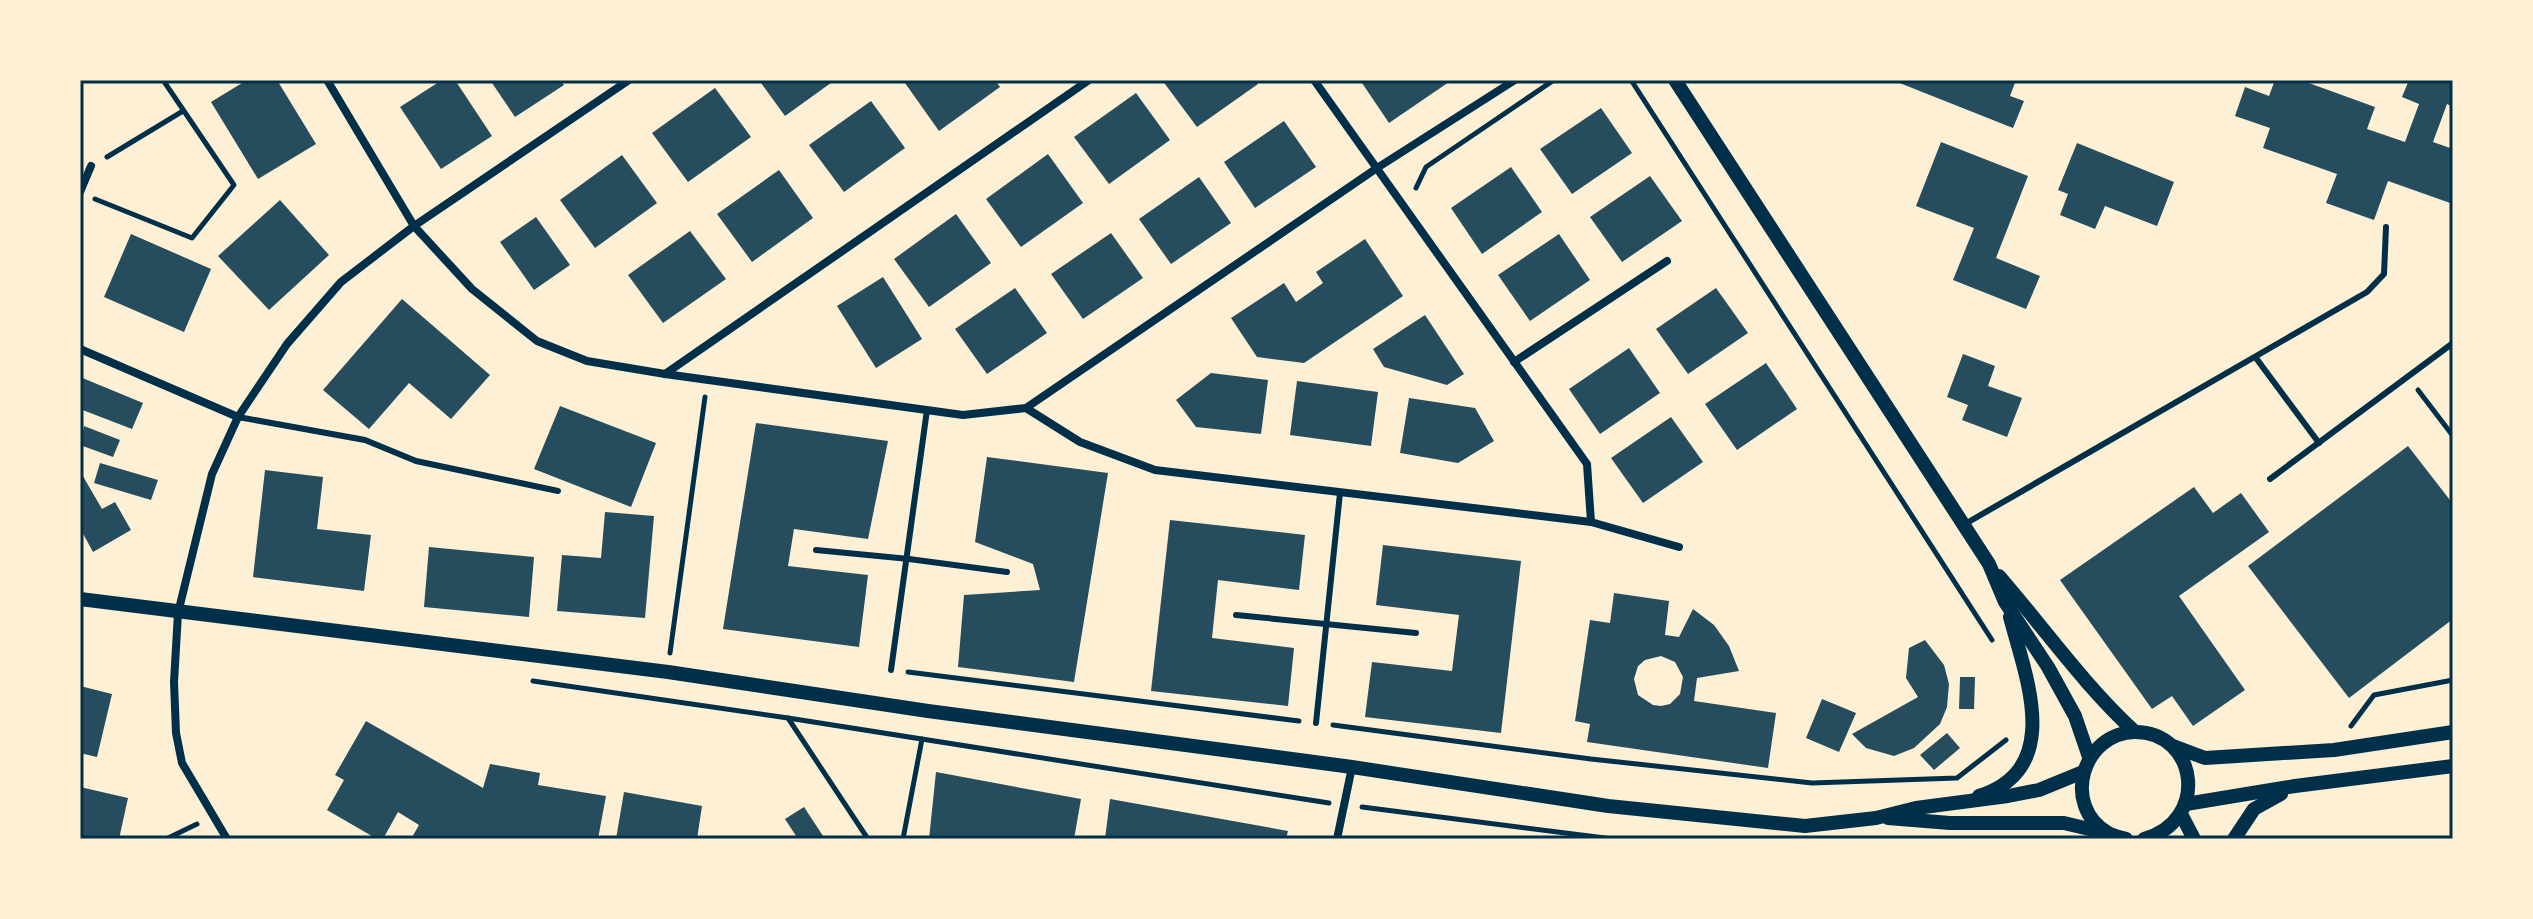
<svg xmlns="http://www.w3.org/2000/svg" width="2533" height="919" viewBox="0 0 2533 919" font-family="'Nunito Sans',sans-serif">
<rect width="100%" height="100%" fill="#fdf0d5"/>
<!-- building -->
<g fill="#264d5e" fill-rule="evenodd">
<polygon points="247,80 277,80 316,144 258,179 211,102"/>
<polygon points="442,80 455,80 492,136 441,169 400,107"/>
<polygon points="490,80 561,80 564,85 515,117"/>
<polygon points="759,80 835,80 785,116"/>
<polygon points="909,80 995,80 1000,87 939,131 905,83"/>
<polygon points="1162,80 1255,80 1258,84 1197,127"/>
<polygon points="1360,80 1448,80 1449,82 1389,123"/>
<polygon points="1892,80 2016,80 2010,96 2024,101 2013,128"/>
<polygon points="2275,80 2307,80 2306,82 2375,107 2367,129 2405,142 2419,104 2402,97 2409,80 2453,80 2453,107 2447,104 2433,142 2453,149 2453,204 2388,181 2374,220 2326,203 2337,174 2263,148 2270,128 2235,116 2245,87 2269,96"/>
<polygon points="715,88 751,137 688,182 652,133"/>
<polygon points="1136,93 1170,140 1109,184 1074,137"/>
<polygon points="871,101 905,148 844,192 809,145"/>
<polygon points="1601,108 1632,153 1572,194 1540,149"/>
<polygon points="1284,121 1316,167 1255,208 1224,162"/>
<polygon points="1941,142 2028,176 1996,258 2040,276 2026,309 1953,280 1974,228 1916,206"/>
<polygon points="2077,143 2174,182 2157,226 2105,206 2095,229 2060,215 2068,194 2058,190"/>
<polygon points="1048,154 1083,203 1021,247 986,199"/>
<polygon points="622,155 657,203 595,248 560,200"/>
<polygon points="1511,167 1542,212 1482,254 1451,208"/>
<polygon points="779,170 813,218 752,262 717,214"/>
<polygon points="1650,176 1682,221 1622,262 1590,217"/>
<polygon points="1199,177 1231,223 1171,264 1139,219"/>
<polygon points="280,200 329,255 269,310 218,256"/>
<polygon points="956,214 991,263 929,307 894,259"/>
<polygon points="536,217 570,265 534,290 500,242"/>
<polygon points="690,231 726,279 663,323 628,275"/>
<polygon points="1111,233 1143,278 1083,319 1051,274"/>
<polygon points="131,234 211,269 184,332 104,297"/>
<polygon points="1559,234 1590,280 1530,321 1498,275"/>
<polygon points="1365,239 1403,296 1304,363 1257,357 1231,318 1284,283 1296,302 1323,283 1316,272"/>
<polygon points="883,277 922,339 876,368 837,306"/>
<polygon points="1015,288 1047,333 987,374 955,329"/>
<polygon points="1716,288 1748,333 1688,374 1656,329"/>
<polygon points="402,299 490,375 451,419 409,383 369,429 323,390"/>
<polygon points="1425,315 1464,374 1447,385 1384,367 1373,349"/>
<polygon points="1629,348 1660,393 1600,434 1569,389"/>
<polygon points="1963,354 1995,366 1988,386 2022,398 2007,437 1962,420 1968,405 1947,397"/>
<polygon points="1766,363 1797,409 1737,450 1705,404"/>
<polygon points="1211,373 1268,380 1261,434 1196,427 1176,400"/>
<polygon points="80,377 143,403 132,429 80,409"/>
<polygon points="1297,381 1378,392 1371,446 1290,435"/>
<polygon points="1409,398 1475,408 1494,441 1458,463 1400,453"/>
<polygon points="560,406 656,443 631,507 534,469"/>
<polygon points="1671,417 1703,462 1643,503 1611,458"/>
<polygon points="756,423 888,441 868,539 794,529 788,566 868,575 859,647 723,629"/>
<polygon points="84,426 120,440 113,457 80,445"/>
<polygon points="2408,446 2453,504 2453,619 2349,698 2248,566"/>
<polygon points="987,457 1108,473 1074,682 958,667 964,595 1040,590 1033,564 975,542"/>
<polygon points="100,463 158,480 151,500 94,483"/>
<polygon points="265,470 323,477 317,529 371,535 364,591 253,577"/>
<polygon points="80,471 102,509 115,502 131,530 93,552 80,528"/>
<polygon points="2194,487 2213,513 2241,493 2269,532 2179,596 2245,690 2193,726 2172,696 2152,709 2060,580"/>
<polygon points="605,512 654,516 645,618 557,611 562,555 601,558"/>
<polygon points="1170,520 1305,535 1299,590 1218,580 1212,638 1294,648 1288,706 1151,691"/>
<polygon points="1383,545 1521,561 1501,733 1365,717 1372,662 1452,671 1459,615 1376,605"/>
<polygon points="429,547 534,557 529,617 424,607"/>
<path d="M 1614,593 L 1669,601 L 1665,635 L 1679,637 L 1693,609 L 1714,625 L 1729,646 L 1739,671 L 1697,678 L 1694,701 L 1776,713 L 1768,768 L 1587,742 L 1590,724 L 1575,721 L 1590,620 L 1610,623 ZM 1661,656 L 1675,662 L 1683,677 L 1680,694 L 1670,704 L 1661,706 L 1653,705 L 1638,695 L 1634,679 L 1638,666 L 1645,660 Z"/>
<polygon points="1925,640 1944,665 1949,684 1947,707 1940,724 1914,748 1894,756 1866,748 1852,734 1918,697 1906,678 1909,648"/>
<polygon points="1960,677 1975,677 1974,709 1959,709"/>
<polygon points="80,686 112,694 97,757 80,753"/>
<polygon points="1822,699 1856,713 1839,752 1806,738"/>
<polygon points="366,721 483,788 490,764 540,773 538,785 606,796 598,839 411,839 419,825 398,812 383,839 377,839 327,810 344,780 335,775"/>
<polygon points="1947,733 1960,748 1934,770 1920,755"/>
<polygon points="936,772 1081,799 1074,839 929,839"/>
<polygon points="80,787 128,798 119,839 80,839"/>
<polygon points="624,792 702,806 697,839 616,839"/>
<polygon points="1110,799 1288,831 1286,839 1105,839"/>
<polygon points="804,807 825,839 798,839 785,819"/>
</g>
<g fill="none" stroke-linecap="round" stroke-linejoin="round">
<!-- path -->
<g stroke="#003049" stroke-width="5">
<polyline points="1631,80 1992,640"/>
<polyline points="107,157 183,111"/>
<polyline points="1416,188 1426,167 1554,80"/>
<polyline points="95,199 192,238 234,185 163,80"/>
<polyline points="2418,390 2453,436"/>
<polyline points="670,653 705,397"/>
<polyline points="908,672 1299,721"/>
<polyline points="533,681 788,718 868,839"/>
<polyline points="788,718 1329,803"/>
<polyline points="1333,725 1591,759 1812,783 1957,778 2006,740"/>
<polyline points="2351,726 2374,695 2453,680"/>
<polyline points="1362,807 1613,839"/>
<polyline points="166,839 197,824"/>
<polyline points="903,839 922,739"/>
</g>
<!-- service -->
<g stroke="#003049" stroke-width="6">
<polyline points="2256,358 2319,443"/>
<polyline points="238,417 365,440 416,461 558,491"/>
<polyline points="2270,479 2453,343"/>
<polyline points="1965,524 2367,292 2384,274 2386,227"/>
<polyline points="816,550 909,559 1007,572"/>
<polyline points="1236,615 1416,633"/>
<polyline points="891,670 927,410"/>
<polyline points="1316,723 1340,493"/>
</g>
<!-- minor -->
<g stroke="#003049" stroke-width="8">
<polyline points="327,80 414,226 472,289 537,341 587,361 665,374 963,415 1026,408 1080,442 1155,470 1591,522 1679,547"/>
<polyline points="1314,80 1587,464 1591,522"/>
<polyline points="80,192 91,166"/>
<polyline points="80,349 238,417"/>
<polyline points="1514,362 1667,261"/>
<polyline points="665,374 1089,80"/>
<polyline points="1026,408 1377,168 1515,80"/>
<polyline points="227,839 182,763 176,733 174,682 178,613 212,474 238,417 287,344 341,282 414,226 629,80"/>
<polyline points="1337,839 1352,767"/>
</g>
<!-- tertiary -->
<g stroke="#003049" stroke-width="14">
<polyline points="1675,80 1989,564 2005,602 2048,667 2075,716 2089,757"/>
<path d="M 1999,576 C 2044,628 2084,685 2135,732"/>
<polyline points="80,599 668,672 928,711 1352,767 1608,806 1805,826 1876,818 1916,808 2008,796 2039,790 2083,772"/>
<polyline points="2173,746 2205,758 2334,750 2453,732"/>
<path d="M 1979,796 C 2064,769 2026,678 2010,617"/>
<polyline points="2186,804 2295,786 2453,766"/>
<polyline points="2181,814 2194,839"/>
<polyline points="1888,818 1950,823 2064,823 2106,833"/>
<path d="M 2126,839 C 2120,837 2113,836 2108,833 C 2061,806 2082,733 2135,732 C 2198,732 2210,821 2144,839"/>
<polyline points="2234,839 2254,809 2281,794"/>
</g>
</g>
<!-- border -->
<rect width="2533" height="919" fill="none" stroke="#fdf0d5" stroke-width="164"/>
<rect x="82" y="82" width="2369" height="755" fill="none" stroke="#003049" stroke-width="3"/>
</svg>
